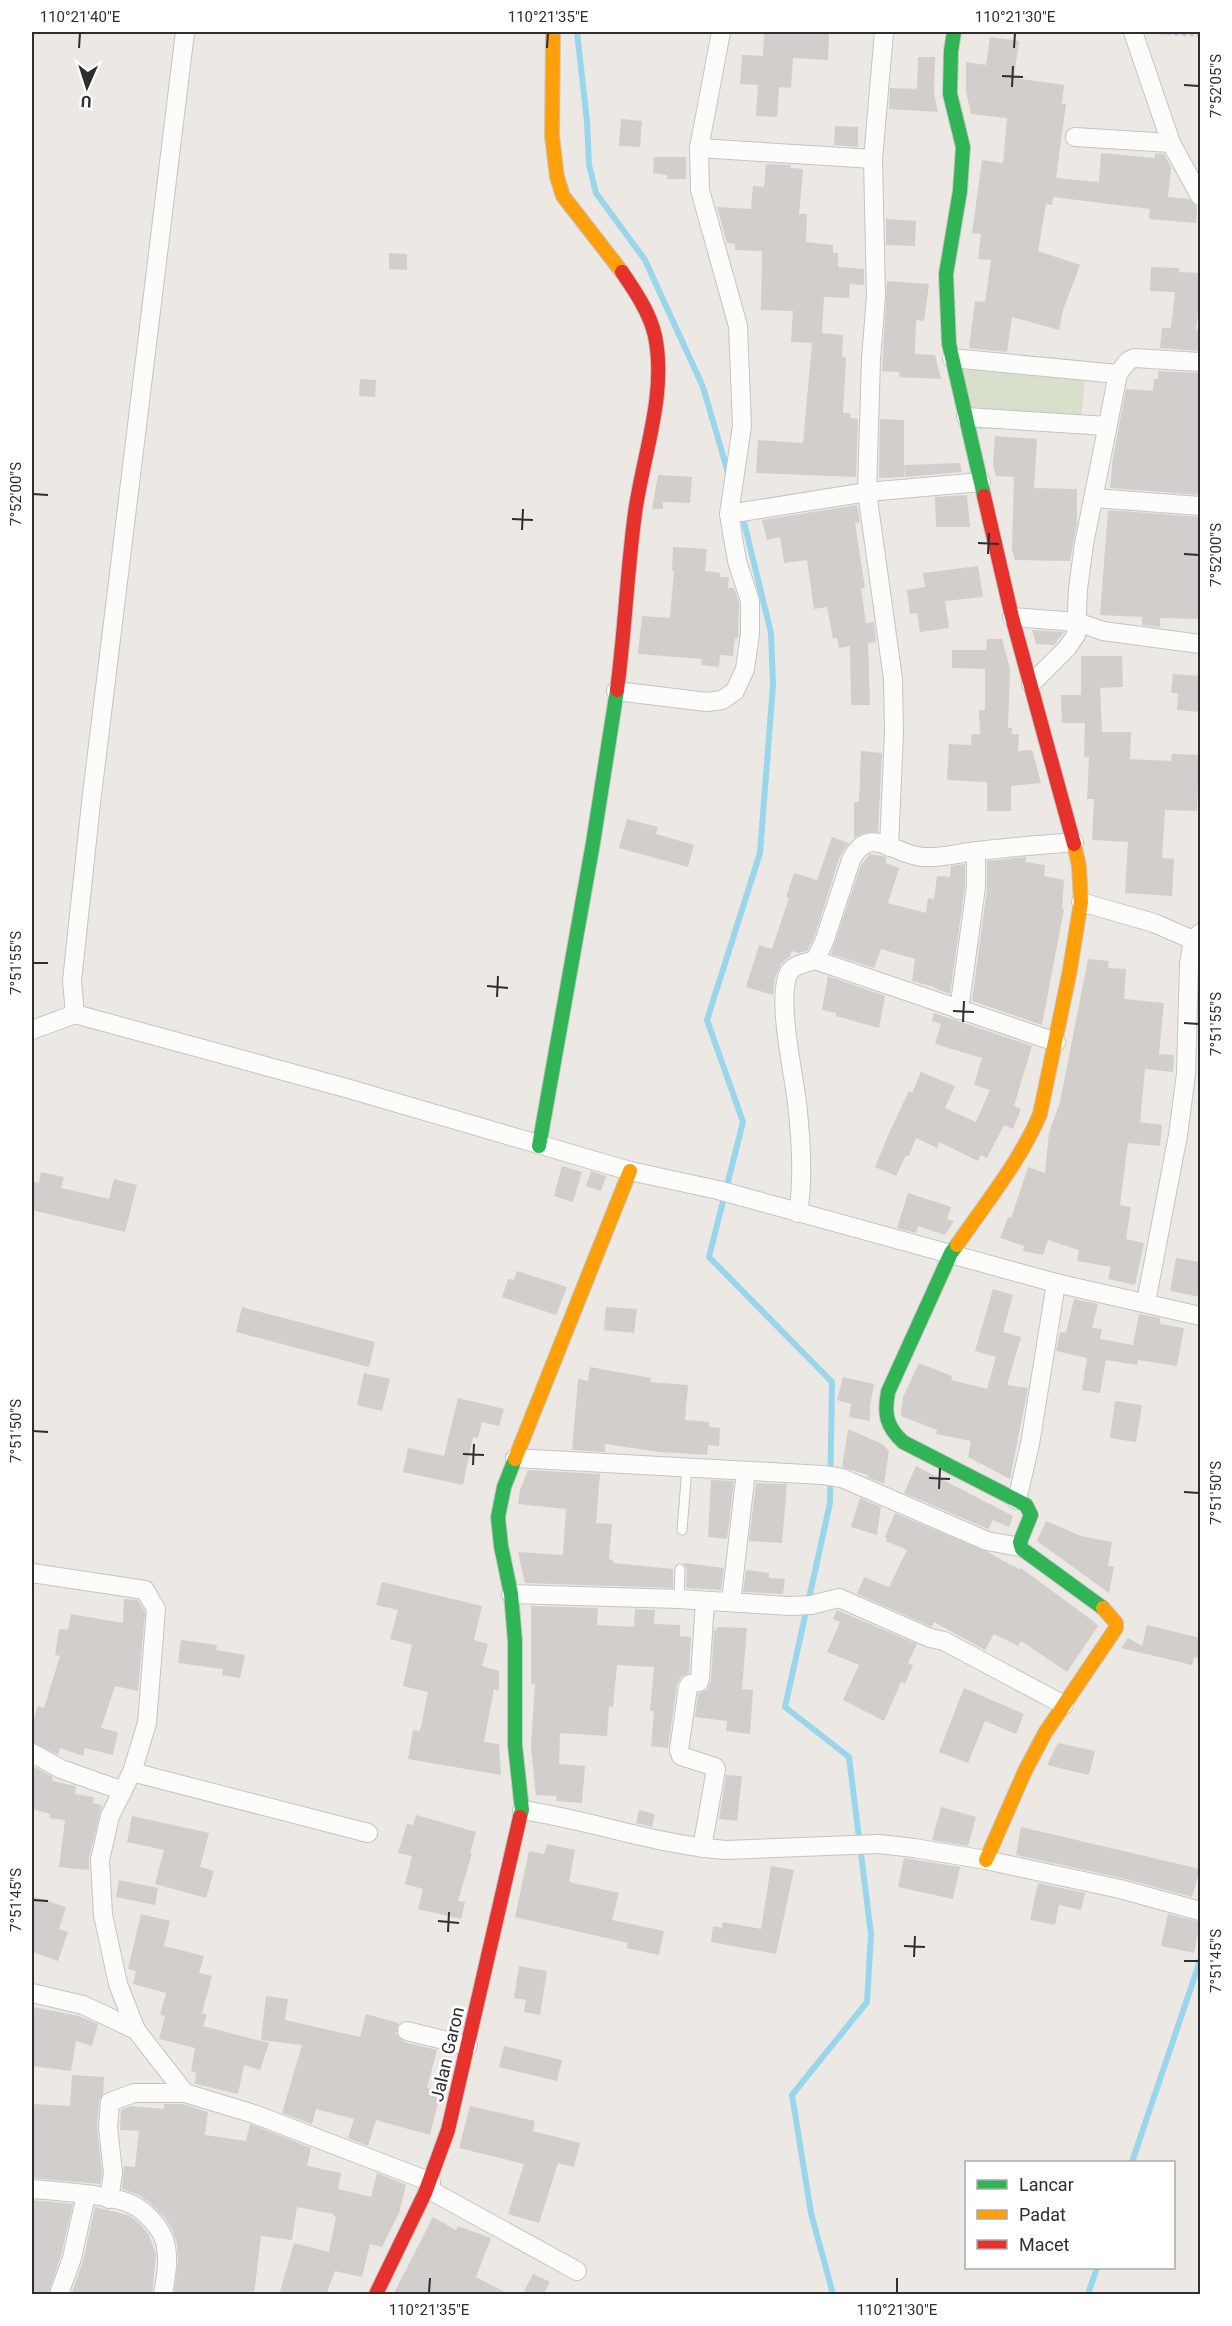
<svg xmlns="http://www.w3.org/2000/svg" width="1232" height="2326" viewBox="0 0 1232 2326" font-family="Roboto,sans-serif">
<rect width="100%" height="100%" fill="#ece8e4"/>
<!-- cemetery -->
<polygon fill="#d8e0cc" points="953,355 1085,381 1080,429 971,429"/>
<g fill="none" stroke-linecap="round" stroke-linejoin="round">
<!-- stream -->
<g stroke="#99d6ec" stroke-width="6">
<polyline points="577,32 587,121 589,165 596,193 645,260 703,387 729,476"/>
<polyline points="742,514 771,633 773,685 760,853 707,1020 743,1122 709,1257 832,1382 830,1503 785,1707 849,1757 871,1934 867,2002 792,2095 811,2213 833,2294"/>
<polyline points="1132,2162 1200,1961"/>
<polyline points="1088,2294 1097,2268"/>
</g>
</g>
<!-- building -->
<g fill="#d1cecb">
<polygon points="764,32 829,32 828,60 793,58 791,88 779,87 777,117 756,116 758,85 740,84 742,55 763,56"/>
<polygon points="990,37 1019,41 1014,78 1064,85 1062,104 1066,104 1056,178 1099,182 1101,153 1155,158 1155,153 1164,154 1171,167 1168,197 1189,199 1197,207 1196,223 1149,219 1150,209 1053,197 1052,205 1046,204 1038,251 1080,265 1063,310 1059,330 1012,317 1007,352 969,348 975,301 985,302 991,260 978,259 981,234 972,233 982,160 1003,163 1007,118 971,114 966,92 966,62 986,65"/>
<polygon points="918,57 935,57 934,94 938,112 889,109 890,88 917,89"/>
<polygon points="621,119 642,121 640,147 619,146"/>
<polygon points="835,126 858,127 858,147 834,145"/>
<polygon points="654,157 686,157 686,179 667,179 667,175 653,173"/>
<polygon points="766,164 791,165 790,168 803,169 799,214 807,214 806,242 833,245 833,253 838,253 838,267 864,269 864,285 850,284 849,298 824,297 822,333 843,335 842,357 846,357 843,413 850,413 850,418 858,419 856,477 756,473 758,440 803,443 812,343 791,342 793,311 761,310 762,251 735,250 735,244 727,243 717,207 751,209 753,186 764,187"/>
<polygon points="886,219 916,221 915,246 886,245"/>
<polygon points="389,253 407,254 407,270 389,269"/>
<polygon points="1151,267 1179,268 1179,272 1200,273 1200,296 1196,329 1200,330 1200,351 1160,348 1162,328 1171,328 1175,292 1150,291"/>
<polygon points="887,281 929,284 924,321 916,320 915,354 935,355 941,379 899,377 899,372 882,371"/>
<polygon points="1158,371 1200,373 1200,495 1110,488 1113,457 1126,389 1153,391 1154,379 1158,379"/>
<polygon points="360,379 376,380 375,397 359,396"/>
<polygon points="880,419 904,420 904,477 879,478"/>
<polygon points="995,436 1037,439 1034,488 1077,489 1077,524 1070,561 1015,560 1012,549 1014,477 996,476 993,466"/>
<polygon points="960,463 962,472 905,477 904,465"/>
<polygon points="658,475 692,477 690,503 663,502 663,509 652,509"/>
<polygon points="967,495 970,527 936,527 935,497"/>
<polygon points="857,505 860,522 855,523 865,588 861,589 866,623 874,622 876,642 868,643 870,705 851,705 850,646 839,648 837,638 833,639 827,607 814,609 807,560 784,563 780,537 767,540 762,520"/>
<polygon points="1108,510 1200,517 1200,619 1160,618 1160,627 1142,625 1142,617 1100,615"/>
<polygon points="673,547 707,549 705,571 720,573 720,577 729,577 728,588 734,588 739,603 738,639 735,638 733,656 720,655 719,667 701,665 702,659 638,654 642,616 670,618 674,571 672,571"/>
<polygon points="978,566 983,597 945,601 949,628 920,632 917,613 910,614 907,590 925,587 923,573"/>
<polygon points="1032,630 1064,632 1054,645 1036,644"/>
<polygon points="987,639 1002,639 1010,669 1008,728 1012,728 1012,734 1019,734 1018,751 1032,750 1041,783 1011,786 1011,811 987,811 987,782 947,780 949,744 971,745 972,734 980,734 979,710 985,710 985,669 952,668 952,650 986,650"/>
<polygon points="1081,656 1122,656 1123,687 1100,688 1102,732 1131,732 1130,759 1171,761 1172,754 1200,755 1200,786 1198,786 1197,811 1165,810 1162,858 1174,859 1172,896 1125,893 1128,842 1092,840 1094,799 1087,799 1089,757 1084,757 1085,723 1062,723 1061,695 1081,695"/>
<polygon points="1173,674 1200,676 1200,712 1177,710 1178,693 1171,693"/>
<polygon points="861,751 882,753 878,832 864,833 854,838 854,802 859,802"/>
<polygon points="627,819 658,827 656,834 694,845 688,867 619,848"/>
<polygon points="832,837 849,843 840,856 814,938 807,951 798,953 792,951 790,956 781,964 775,978 773,995 746,987 759,945 772,949 789,898 786,897 794,873 817,880"/>
<polygon points="870,854 882,856 886,857 886,863 899,868 888,903 926,913 928,898 934,899 937,876 950,877 951,866 965,864 965,886 950,994 934,988 934,987 912,981 915,959 881,949 874,968 831,954 861,865"/>
<polygon points="1026,857 1026,862 1045,865 1044,876 1064,880 1062,909 1064,909 1042,1025 972,1001 987,889 987,861"/>
<polygon points="1088,959 1109,961 1108,968 1126,969 1124,999 1164,1003 1159,1054 1174,1055 1173,1072 1145,1069 1140,1122 1162,1125 1160,1146 1128,1143 1120,1205 1131,1207 1126,1239 1144,1243 1135,1285 1108,1279 1111,1267 1077,1261 1079,1250 1048,1240 1043,1255 1023,1251 1024,1246 1000,1238 1008,1217 1011,1218 1028,1167 1045,1173 1049,1133 1060,1102"/>
<polygon points="828,976 885,996 879,1028 836,1016 836,1013 822,1010"/>
<polygon points="934,1013 1032,1046 1014,1106 1021,1109 1013,1129 1004,1125 987,1158 981,1155 978,1161 939,1142 937,1148 916,1138 909,1156 906,1155 896,1176 875,1167 890,1131 909,1091 912,1093 921,1072 955,1086 945,1108 976,1122 990,1090 974,1085 982,1058 935,1044 941,1024 932,1021"/>
<polygon points="562,1166 582,1172 573,1202 554,1196"/>
<polygon points="591,1171 606,1176 601,1191 586,1186"/>
<polygon points="41,1172 64,1177 61,1188 109,1199 114,1179 137,1185 125,1232 32,1210 32,1181 39,1183"/>
<polygon points="908,1193 951,1207 947,1219 954,1221 945,1235 918,1226 916,1233 897,1228"/>
<polygon points="1176,1258 1200,1262 1200,1297 1170,1291"/>
<polygon points="517,1271 567,1287 556,1315 502,1297 508,1279 514,1280"/>
<polygon points="993,1289 1013,1295 1003,1332 1021,1337 1007,1385 1028,1388 1010,1479 968,1457 971,1441 936,1434 937,1430 901,1416 901,1414 903,1397 919,1363 952,1376 951,1380 987,1389 996,1357 975,1351"/>
<polygon points="1074,1299 1098,1304 1092,1328 1102,1329 1100,1339 1133,1345 1139,1314 1160,1318 1160,1324 1184,1328 1177,1366 1138,1360 1137,1365 1106,1360 1100,1393 1082,1390 1087,1358 1056,1351 1060,1332 1066,1333"/>
<polygon points="242,1307 375,1342 369,1367 236,1332"/>
<polygon points="606,1307 637,1309 634,1333 604,1330"/>
<polygon points="590,1367 651,1378 650,1382 688,1385 685,1420 709,1422 709,1427 720,1428 719,1446 708,1445 707,1455 660,1452 605,1444 605,1452 572,1450 578,1379 588,1381"/>
<polygon points="364,1373 390,1379 382,1411 357,1405"/>
<polygon points="843,1377 874,1384 870,1406 870,1421 849,1417 851,1404 837,1400"/>
<polygon points="458,1398 504,1409 499,1426 482,1422 478,1438 473,1437 463,1485 403,1472 408,1448 444,1456"/>
<polygon points="1115,1401 1142,1405 1136,1442 1110,1438"/>
<polygon points="848,1429 882,1444 889,1451 884,1484 867,1477 868,1475 842,1467"/>
<polygon points="916,1466 1013,1516 1009,1527 993,1520 988,1529 904,1493"/>
<polygon points="528,1470 600,1474 596,1523 612,1524 609,1559 613,1560 613,1563 673,1569 673,1588 525,1583 518,1552 563,1555 566,1509 518,1504 520,1490"/>
<polygon points="711,1480 734,1481 727,1539 708,1537"/>
<polygon points="756,1483 787,1484 782,1543 749,1541"/>
<polygon points="860,1498 881,1507 877,1535 851,1527"/>
<polygon points="895,1513 990,1553 1012,1566 1013,1565 1020,1570 1021,1568 1093,1621 1098,1626 1067,1672 1021,1641 1018,1646 994,1634 985,1650 934,1622 932,1627 857,1594 864,1577 889,1587 907,1550 886,1541 887,1538 885,1537"/>
<polygon points="1046,1521 1081,1536 1112,1542 1108,1566 1114,1567 1109,1593 1037,1541"/>
<polygon points="683,1563 724,1568 721,1590 686,1588 687,1569"/>
<polygon points="746,1570 769,1573 769,1578 785,1579 783,1594 743,1592"/>
<polygon points="382,1582 482,1606 474,1640 488,1644 482,1666 499,1671 499,1691 494,1689 484,1742 499,1744 501,1775 408,1759 413,1730 420,1731 428,1692 403,1686 412,1645 390,1639 398,1610 376,1605"/>
<polygon points="124,1599 138,1600 145,1612 138,1691 115,1686 101,1728 118,1732 113,1755 85,1748 83,1756 60,1748 58,1755 32,1742 32,1724 38,1706 44,1708 60,1656 55,1655 59,1629 68,1630 71,1614 123,1623"/>
<polygon points="531,1606 598,1608 597,1625 634,1627 635,1609 655,1610 654,1624 680,1625 680,1636 691,1637 689,1673 681,1677 677,1685 668,1748 651,1746 654,1711 650,1711 654,1667 617,1665 613,1707 609,1706 607,1736 560,1733 559,1764 585,1766 582,1803 556,1801 557,1796 536,1795 531,1748 535,1684 531,1684"/>
<polygon points="837,1610 917,1644 908,1663 913,1665 905,1684 901,1682 884,1721 843,1700 859,1665 827,1652 840,1622 833,1619"/>
<polygon points="1147,1625 1200,1638 1200,1659 1194,1657 1192,1665 1121,1648 1128,1638 1142,1646"/>
<polygon points="717,1627 747,1628 742,1689 753,1690 750,1734 726,1731 727,1721 695,1717 698,1694 707,1690 711,1682 714,1630 717,1630"/>
<polygon points="181,1640 217,1645 216,1650 245,1655 240,1678 222,1675 223,1669 178,1663"/>
<polygon points="964,1688 1024,1714 1016,1734 985,1721 968,1763 939,1752"/>
<polygon points="1058,1743 1095,1751 1089,1775 1047,1765"/>
<polygon points="32,1766 53,1777 52,1781 76,1786 75,1794 94,1797 93,1803 102,1805 89,1858 89,1870 59,1867 65,1820 49,1818 50,1814 32,1809"/>
<polygon points="726,1775 742,1776 737,1821 719,1819"/>
<polygon points="941,1807 976,1817 968,1846 932,1840"/>
<polygon points="639,1810 655,1814 652,1827 636,1823"/>
<polygon points="416,1815 476,1832 470,1853 472,1853 458,1901 465,1902 461,1919 418,1909 423,1889 405,1884 412,1856 398,1853 407,1824 413,1825"/>
<polygon points="132,1816 209,1833 200,1867 214,1871 206,1898 155,1884 164,1850 127,1842"/>
<polygon points="1021,1827 1200,1869 1192,1897 1122,1878 1016,1855"/>
<polygon points="547,1844 575,1850 569,1882 619,1893 612,1920 664,1931 659,1955 626,1948 628,1943 515,1917 529,1851 544,1854"/>
<polygon points="904,1858 960,1867 953,1899 898,1887"/>
<polygon points="771,1866 794,1870 776,1954 711,1942 713,1926 722,1928 723,1922 761,1929"/>
<polygon points="119,1880 158,1888 155,1905 116,1897"/>
<polygon points="1038,1883 1085,1893 1081,1910 1059,1905 1055,1925 1030,1920"/>
<polygon points="32,1896 66,1907 59,1929 68,1932 58,1961 32,1952"/>
<polygon points="141,1914 170,1921 164,1946 204,1956 199,1973 212,1976 202,2013 207,2015 203,2026 269,2043 260,2070 244,2065 238,2094 192,2083 195,2083 196,2073 191,2071 195,2048 159,2039 165,2016 160,2015 166,1993 133,1984 136,1971 128,1969"/>
<polygon points="1168,1914 1200,1922 1194,1953 1161,1946"/>
<polygon points="519,1966 547,1971 540,2015 524,2012 526,2000 514,1998"/>
<polygon points="266,1996 288,1999 285,2020 360,2037 366,2014 399,2023 396,2034 404,2042 437,2050 427,2088 438,2091 437,2098 439,2098 430,2135 376,2120 368,2146 348,2138 354,2119 316,2109 312,2124 282,2113 302,2045 261,2040"/>
<polygon points="32,2007 79,2016 98,2024 92,2046 76,2041 71,2071 32,2066"/>
<polygon points="504,2046 562,2060 557,2081 499,2067"/>
<polygon points="72,2075 104,2077 103,2094 99,2101 97,2126 102,2173 100,2184 32,2178 32,2104 70,2106"/>
<polygon points="164,2104 183,2104 208,2112 205,2135 246,2141 250,2124 311,2148 307,2166 341,2173 338,2189 371,2197 377,2173 406,2185 399,2213 382,2247 370,2244 362,2277 335,2271 326,2295 279,2295 294,2243 329,2252 336,2217 333,2216 333,2214 297,2207 292,2240 261,2236 254,2295 174,2294 178,2259 177,2243 172,2229 164,2217 150,2203 139,2195 122,2189 124,2166 135,2167 139,2131 120,2130 121,2110 131,2106 164,2109"/>
<polygon points="470,2106 535,2121 533,2131 580,2143 574,2167 558,2163 539,2223 508,2214 524,2164 459,2148"/>
<polygon points="32,2200 73,2204 61,2255 48,2295 32,2295"/>
<polygon points="95,2207 128,2215 139,2223 149,2235 156,2254 152,2295 71,2295 83,2261"/>
<polygon points="433,2217 456,2230 458,2226 491,2238 476,2277 511,2295 393,2295"/>
<polygon points="533,2274 550,2282 543,2295 522,2295"/>
</g>
<g fill="none" stroke-linecap="round" stroke-linejoin="round">
<!-- lane casing -->
<g stroke="#c5c4c5" stroke-width="11">
<g id="lane">
<polyline points="682,1530 687,1468"/>
<polyline points="679,1599 680,1569"/>
</g>
</g>
<!-- street casing -->
<g stroke="#c5c4c5" stroke-width="20">
<g id="street">
<polyline points="1133,32 1171,143 1200,196"/>
<polyline points="1075,137 1171,143"/>
<polyline points="699,148 873,159 884,32"/>
<polyline points="873,159 876,296 871,359 867,492 893,679 894,733 889,847"/>
<polyline points="952,358 1118,374"/>
<polyline points="966,417 1107,426"/>
<polyline points="1094,498 1200,506"/>
<polyline points="729,514 867,492 981,482"/>
<polyline points="1012,617 1077,622 1103,631 1200,644"/>
<polyline points="1031,684 1067,648 1076,635 1078,589 1084,544 1118,374 1128,361 1134,358 1200,362"/>
<polyline points="616,691 707,702 722,700 735,691 745,669 750,634 750,601 737,561 729,514 742,426 738,326 700,190 699,148 721,32"/>
<polyline points="1081,902 1154,923 1193,940"/>
<polyline points="815,960 1056,1042"/>
<polyline points="959,1010 976,887 976,851"/>
<polyline points="75,1014 346,1088 630,1171 718,1190 1056,1283 1200,1316"/>
<polyline points="75,1014 72,981 91,803 185,32"/>
<polyline points="32,1030 75,1014"/>
<path d="M 798,1213 C 804,1178 801,1138 797,1103 C 794,1074 775,994 790,971 C 795,964 807,963 815,960 L 824,942 L 851,860 C 870,823 893,855 923,857 C 941,858 959,853 978,851 C 1010,847 1042,845 1074,842"/>
<polyline points="1146,1302 1178,1135 1186,1074 1189,964 1193,940 1200,933"/>
<polyline points="515,1458 823,1475 842,1478 987,1541 1020,1547"/>
<polyline points="1017,1500 1030,1444 1056,1283"/>
<polyline points="32,1573 145,1590 156,1609 147,1723 132,1772 110,1816 100,1860 103,1915 118,1984 136,2030"/>
<polyline points="511,1594 679,1599 790,1606 811,1605 839,1598 930,1638 944,1641 1064,1705"/>
<polyline points="731,1602 746,1471"/>
<polyline points="32,1753 61,1769 123,1791"/>
<polyline points="132,1772 368,1833"/>
<path d="M 522,1810 C 591,1820 656,1845 726,1850 L 879,1844 L 914,1848 L 986,1860 L 1120,1889 L 1200,1911"/>
<polyline points="702,1848 716,1769 715,1767 681,1756 679,1750 688,1687 690,1684 699,1682 700,1679 705,1601"/>
<polyline points="32,1993 83,2005 136,2030 185,2093 254,2114 431,2182"/>
<polyline points="407,2031 468,2046"/>
<path d="M 32,2189 C 55,2191 113,2194 133,2205 C 145,2211 159,2226 164,2239 C 170,2257 166,2277 163,2294"/>
<polyline points="428,2189 577,2271"/>
<polyline points="109,2199 113,2173 108,2127 110,2102 134,2093 185,2093"/>
<polyline points="59,2294 72,2258 86,2195"/>
</g>
</g>
<!-- fast casing -->
<g stroke="#c5c4c5" stroke-width="16">
<g id="fast">
<polyline points="954,32 951,51 950,94 963,147 960,191 946,274 949,344 984,496"/>
<polyline points="539,1146 593,843 617,690"/>
<path d="M 957,1245 L 951,1253 L 888,1392 C 884,1414 886,1426 903,1442 L 1026,1505 L 1031,1515 L 1020,1542 L 1022,1549 L 1103,1608"/>
<polyline points="515,1459 504,1487 498,1517 501,1546 511,1594 515,1641 515,1745 522,1810 520,1817"/>
</g>
</g>
<!-- slow casing -->
<g stroke="#c5c4c5" stroke-width="16">
<g id="slow">
<polyline points="553,32 552,136 557,177 563,196 622,272"/>
<path d="M 957,1245 C 985,1204 1021,1160 1040,1114 L 1069,975 L 1081,902 L 1079,866 L 1074,844"/>
<polyline points="515,1459 630,1171"/>
<polyline points="986,1860 1025,1771 1045,1733 1116,1628 1116,1623 1103,1608"/>
</g>
</g>
<!-- jam casing -->
<g stroke="#c5c4c5" stroke-width="16">
<g id="jam">
<polyline points="984,496 1012,617 1074,844"/>
<path d="M 617,690 C 625,631 627,572 635,513 C 643,455 667,394 655,336 C 650,313 635,291 622,272"/>
<polyline points="376,2294 425,2193 448,2130 520,1817"/>
</g>
</g>
<!-- path -->
<polyline stroke="#c9c9c8" stroke-width="4" stroke-dasharray="4.5 3" stroke-linecap="butt" points="1152,32 1200,35"/>
<!-- lane -->
<use href="#lane" stroke="#fcfcfb" stroke-width="9"/>
<!-- street -->
<use href="#street" stroke="#fcfcfb" stroke-width="18"/>
<!-- fast -->
<use href="#fast" stroke="#30b455" stroke-width="14"/>
<!-- slow -->
<use href="#slow" stroke="#ff9f0a" stroke-width="14"/>
<!-- jam -->
<use href="#jam" stroke="#e5322d" stroke-width="14"/>
</g>
<!-- ticks -->
<path fill="none" stroke="#2e2e2e" stroke-width="2" d="M 79,48 L 80,33M 547,48 L 548,33M 1014,48 L 1015,33M 1002,76 L 1023,77M 1184,85 L 1199,86M 1012,87 L 1013,66M 33,494 L 48,495M 512,519 L 533,520M 522,530 L 523,509M 978,543 L 999,544M 988,554 L 989,533M 1184,554 L 1199,555M 33,963 L 48,963M 487,986 L 508,988M 497,997 L 498,976M 953,1011 L 974,1012M 963,1022 L 964,1001M 1184,1023 L 1199,1024M 33,1431 L 48,1432M 463,1454 L 484,1455M 473,1465 L 474,1444M 929,1478 L 950,1479M 939,1489 L 940,1468M 1184,1492 L 1199,1493M 33,1900 L 48,1901M 438,1921 L 459,1923M 448,1932 L 449,1912M 904,1946 L 925,1947M 914,1957 L 915,1936M 1184,1961 L 1199,1961M 429,2293 L 430,2278M 897,2293 L 897,2278"/>
<g text-anchor="middle" dominant-baseline="central" stroke-width="5" stroke-linejoin="round" paint-order="stroke">
<!-- street labels -->
<g font-size="18" fill="#2e2e2e" stroke="#fff">
<text transform="translate(447 2054) rotate(-77)">Jalan Garon</text>
</g>
</g>
<!-- border -->
<rect width="1232" height="2326" fill="none" stroke="#ffffff" stroke-width="66"/>
<!-- legend -->
<rect x="965" y="2161" width="210" height="108" fill="#ffffff" stroke="#ababab" stroke-width="1.5"/>
<rect x="977" y="2180" width="30" height="9" fill="#30b455" stroke="#ababab" stroke-width="1.5"/>
<text x="1019" y="2191" font-size="18" fill="#2e2e2e">Lancar</text>
<rect x="977" y="2210" width="30" height="9" fill="#ff9f0a" stroke="#ababab" stroke-width="1.5"/>
<text x="1019" y="2221" font-size="18" fill="#2e2e2e">Padat</text>
<rect x="977" y="2240" width="30" height="9" fill="#e5322d" stroke="#ababab" stroke-width="1.5"/>
<text x="1019" y="2251" font-size="18" fill="#2e2e2e">Macet</text>
<!-- north arrow -->
<g transform="translate(87 87) rotate(183)" stroke="#ffffff" stroke-width="4.5" paint-order="stroke">
<path d="M0-4.5L10 22L0 15L-10 22Z" fill="#2e2e2e"/>
<text y="-9" font-size="16" font-weight="bold" text-anchor="middle" fill="#2e2e2e">U</text>
</g>
<rect x="33" y="33" width="1166" height="2260" fill="none" stroke="#2e2e2e" stroke-width="2"/>
<g font-size="15" text-anchor="middle" fill="#2e2e2e">
<text x="80" y="22">110°21'40"E</text>
<text x="548" y="22">110°21'35"E</text>
<text x="1015" y="22">110°21'30"E</text>
<text transform="translate(1216 86) rotate(-90)" y="5">7°52'05"S</text>
<text transform="translate(16 494) rotate(-90)" y="5">7°52'00"S</text>
<text transform="translate(1216 555) rotate(-90)" y="5">7°52'00"S</text>
<text transform="translate(16 963) rotate(-90)" y="5">7°51'55"S</text>
<text transform="translate(1216 1024) rotate(-90)" y="5">7°51'55"S</text>
<text transform="translate(16 1431) rotate(-90)" y="5">7°51'50"S</text>
<text transform="translate(1216 1493) rotate(-90)" y="5">7°51'50"S</text>
<text transform="translate(16 1900) rotate(-90)" y="5">7°51'45"S</text>
<text transform="translate(1216 1961) rotate(-90)" y="5">7°51'45"S</text>
<text x="429" y="2315">110°21'35"E</text>
<text x="897" y="2315">110°21'30"E</text>
</g>
</svg>
